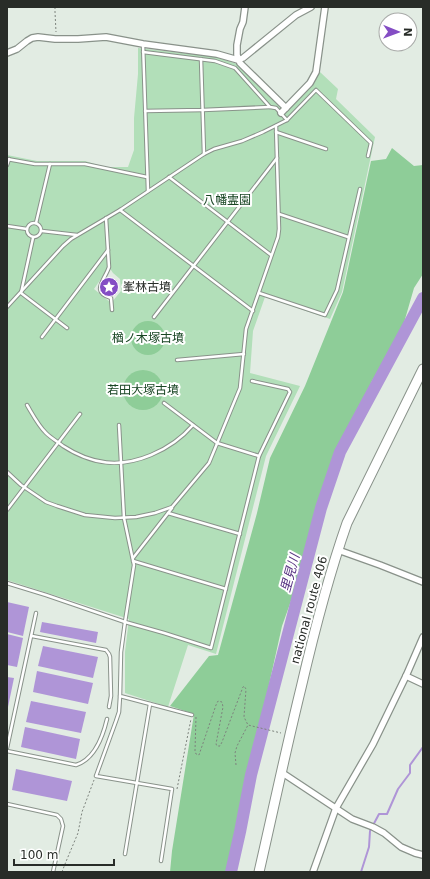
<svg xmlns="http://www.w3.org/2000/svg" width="430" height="879" viewBox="0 0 430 879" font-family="'DejaVu Sans','Noto Sans JP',sans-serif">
<rect width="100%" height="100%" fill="#e2ece3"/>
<!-- green -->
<path fill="#b2dfb9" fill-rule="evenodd" d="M 138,48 L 216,57 L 237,64 L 286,113 L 320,72 L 338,89 L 336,99 L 375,137 L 342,292 L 330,319 L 265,297 L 253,331 L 250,373 L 300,386 L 266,456 L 216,654 L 188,645 L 168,707 L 125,693 L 125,652 L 129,619 L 7,580 L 7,155 L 37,161 L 85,161 L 105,167 L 128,167 L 134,150 L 134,118 L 138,74 ZM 109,267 L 113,273 L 120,279 L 121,291 L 111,303 L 94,289 Z"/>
<!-- forest -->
<g fill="#8ecd98">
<polygon points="392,148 414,166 423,165 423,274 414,288 401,333 388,354 372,381 340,448 330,482 317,516 310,548 282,626 259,730 246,805 227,872 170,872 172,851 194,714 170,706 209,656 218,655 257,513 270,458 305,386 343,292 371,161 386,159"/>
<circle cx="148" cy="338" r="17"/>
<circle cx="143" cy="390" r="20"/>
</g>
<!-- water -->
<g fill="#af95d7">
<polygon points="7,602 29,607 23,636 7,632"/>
<polygon points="42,622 98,632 96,643 40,632"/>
<polygon points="7,634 23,638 17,667 7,665"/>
<polygon points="43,646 98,657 93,678 38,666"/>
<polygon points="37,671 93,683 88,704 33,692"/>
<polygon points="7,677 14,678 8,707 7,707"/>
<polygon points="31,701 86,712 81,733 26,722"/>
<polygon points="25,727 80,739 76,759 21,747"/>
<polygon points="16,769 72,781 67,801 12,790"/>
</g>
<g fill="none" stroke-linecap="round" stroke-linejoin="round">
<!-- stream -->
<polyline stroke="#af95d7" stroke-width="2" points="361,872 369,847 370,831 379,814 387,814 398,789 410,773 410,765 423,747"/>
<!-- river -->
<polyline stroke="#af95d7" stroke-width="12" points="231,872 240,832 251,775 321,508 340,452 423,298"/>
<!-- service casing -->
<g stroke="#89928a" stroke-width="4.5">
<g id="service">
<polyline points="143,44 148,191"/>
<polyline points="143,52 215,61 235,68 270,107 276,108 287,120"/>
<polyline points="201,59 204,154"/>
<polyline points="145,111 203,110 270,107"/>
<polyline points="276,132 326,149"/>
<polyline points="7,159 35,164 85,164 147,177"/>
<polyline points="7,165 9,159"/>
<polyline points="169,177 271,255"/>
<polyline points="120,210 253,311"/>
<polyline points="279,214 348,237"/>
<path d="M 106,218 L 109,267 C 105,280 90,292 111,298 L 112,310"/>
<circle cx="34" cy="230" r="7"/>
<polyline points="36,223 50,164"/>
<polyline points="7,226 27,229"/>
<polyline points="42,231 77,235"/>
<polyline points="33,238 21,293 67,328"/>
<polyline points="259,293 325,315 337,290 360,189"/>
<polyline points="7,307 63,246 71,239 120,210 204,154 214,149 242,141 263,132 287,120 316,90 371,143 368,156"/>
<polyline points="154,317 277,158"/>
<polyline points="42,337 108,250"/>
<polyline points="177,360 244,354"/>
<polyline points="164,403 217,443 259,456"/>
<path d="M 27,405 C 33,415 38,425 46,433 C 51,438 58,442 63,446 C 92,465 120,468 151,455 C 168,448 181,439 193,425"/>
<polyline points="119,425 124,518 134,565 125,622 121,652 120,696 192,715"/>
<polyline points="7,472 21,485 46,502 57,506 85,515 115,518 136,517 155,513 172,507 209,463 240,388 246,329 278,237 279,229 276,126"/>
<polyline points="7,510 80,414"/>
<polyline points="168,513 240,534"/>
<polyline points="133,558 172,508"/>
<polyline points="133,561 226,589"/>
<polyline points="7,583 46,595 125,622 164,633 211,648 259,456 289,394 290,392 288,389 252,381"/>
<polyline points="32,636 106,650 109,654 110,657 111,696 109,707"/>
<polyline points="120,696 119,712 116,721 96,776 172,789 161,861"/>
<polyline points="7,748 36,613"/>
<path d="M 7,751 L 76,765 C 95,759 103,736 107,719"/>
<polyline points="7,804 57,815 61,819 63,826 53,872"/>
<polyline points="125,854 150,704"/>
</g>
</g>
<!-- minor casing -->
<g stroke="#89928a" stroke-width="8">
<g id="minor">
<polyline points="245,7 243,22 240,29 237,45 237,55 240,63 286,108"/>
<polyline points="7,53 17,49 27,41 32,38 38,37 55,39 78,39 106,37 143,44 217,54 238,60 243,58 296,15 311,7"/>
<polyline points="281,113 310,83 316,72 325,7"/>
<polyline points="338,550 380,565 423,582"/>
<polyline points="406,676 423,684"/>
<polyline points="281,772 352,819 373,827 384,833 401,847 415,853 423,855"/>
<polyline points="313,872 336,808 373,744 406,676 423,637"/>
</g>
</g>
<!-- trunk casing -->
<g stroke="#89928a" stroke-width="11">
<path id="trunk" d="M 259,872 C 273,811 286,749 301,688 C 314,632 328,577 347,523 L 423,369"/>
</g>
<!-- path -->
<g stroke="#7d837d" stroke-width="1" stroke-dasharray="2 2" stroke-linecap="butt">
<polyline points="55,7 55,12 56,32"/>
<polyline points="196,717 195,751 196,754 199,755 216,705 218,701 222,702 223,707 216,744 217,746 220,746 222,742 243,687 244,686 246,689 244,717 248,725 281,733"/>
<polyline points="236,765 235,753 237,746 248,725"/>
<polyline points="177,789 191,719"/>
<polyline points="62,872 65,864 78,833 82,812 94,780"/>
</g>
<!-- service -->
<use href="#service" stroke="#fff" stroke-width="2.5"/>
<!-- minor -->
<use href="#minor" stroke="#fff" stroke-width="5.5"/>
<!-- trunk -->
<use href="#trunk" stroke="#fff" stroke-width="9"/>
</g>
<!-- icons -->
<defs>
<g id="sight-disc" transform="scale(1)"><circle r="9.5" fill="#844dc4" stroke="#fff"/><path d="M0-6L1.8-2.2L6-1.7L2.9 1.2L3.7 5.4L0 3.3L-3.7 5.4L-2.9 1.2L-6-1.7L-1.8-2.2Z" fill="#fff"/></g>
</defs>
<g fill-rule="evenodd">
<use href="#sight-disc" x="109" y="287"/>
</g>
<g text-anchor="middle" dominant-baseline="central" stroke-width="4" stroke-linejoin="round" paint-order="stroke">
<!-- park labels -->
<g font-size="12" fill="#194624" stroke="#fff">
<text x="227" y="200">八幡霊園</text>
<text x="148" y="338">楢ノ木塚古墳</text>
<text x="143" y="390">若田大塚古墳</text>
</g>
<!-- poi labels -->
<g font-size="12" fill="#282c28" stroke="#fff" text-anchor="start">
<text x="123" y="287">峯林古墳</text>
</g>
<!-- street labels -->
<g font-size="12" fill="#282c28" stroke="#fff">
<text transform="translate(309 610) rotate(-75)">national route 406</text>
</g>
<!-- water labels -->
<g font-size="13" font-style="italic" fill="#573382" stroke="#fff">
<text transform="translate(290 573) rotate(-75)">里見川</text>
</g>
</g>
<!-- border -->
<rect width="430" height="879" fill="none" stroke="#282c28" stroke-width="16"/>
<!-- north arrow -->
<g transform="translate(398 32) rotate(91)"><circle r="19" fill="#ffffff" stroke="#a9aba9"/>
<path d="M0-3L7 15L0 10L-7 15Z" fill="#844dc4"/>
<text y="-6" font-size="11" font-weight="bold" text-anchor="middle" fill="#282c28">N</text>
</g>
<!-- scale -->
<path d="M14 859v6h100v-6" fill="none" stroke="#282c28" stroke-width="2"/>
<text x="20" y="859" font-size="12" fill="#282c28" stroke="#ffffff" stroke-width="3" paint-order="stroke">100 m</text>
</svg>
